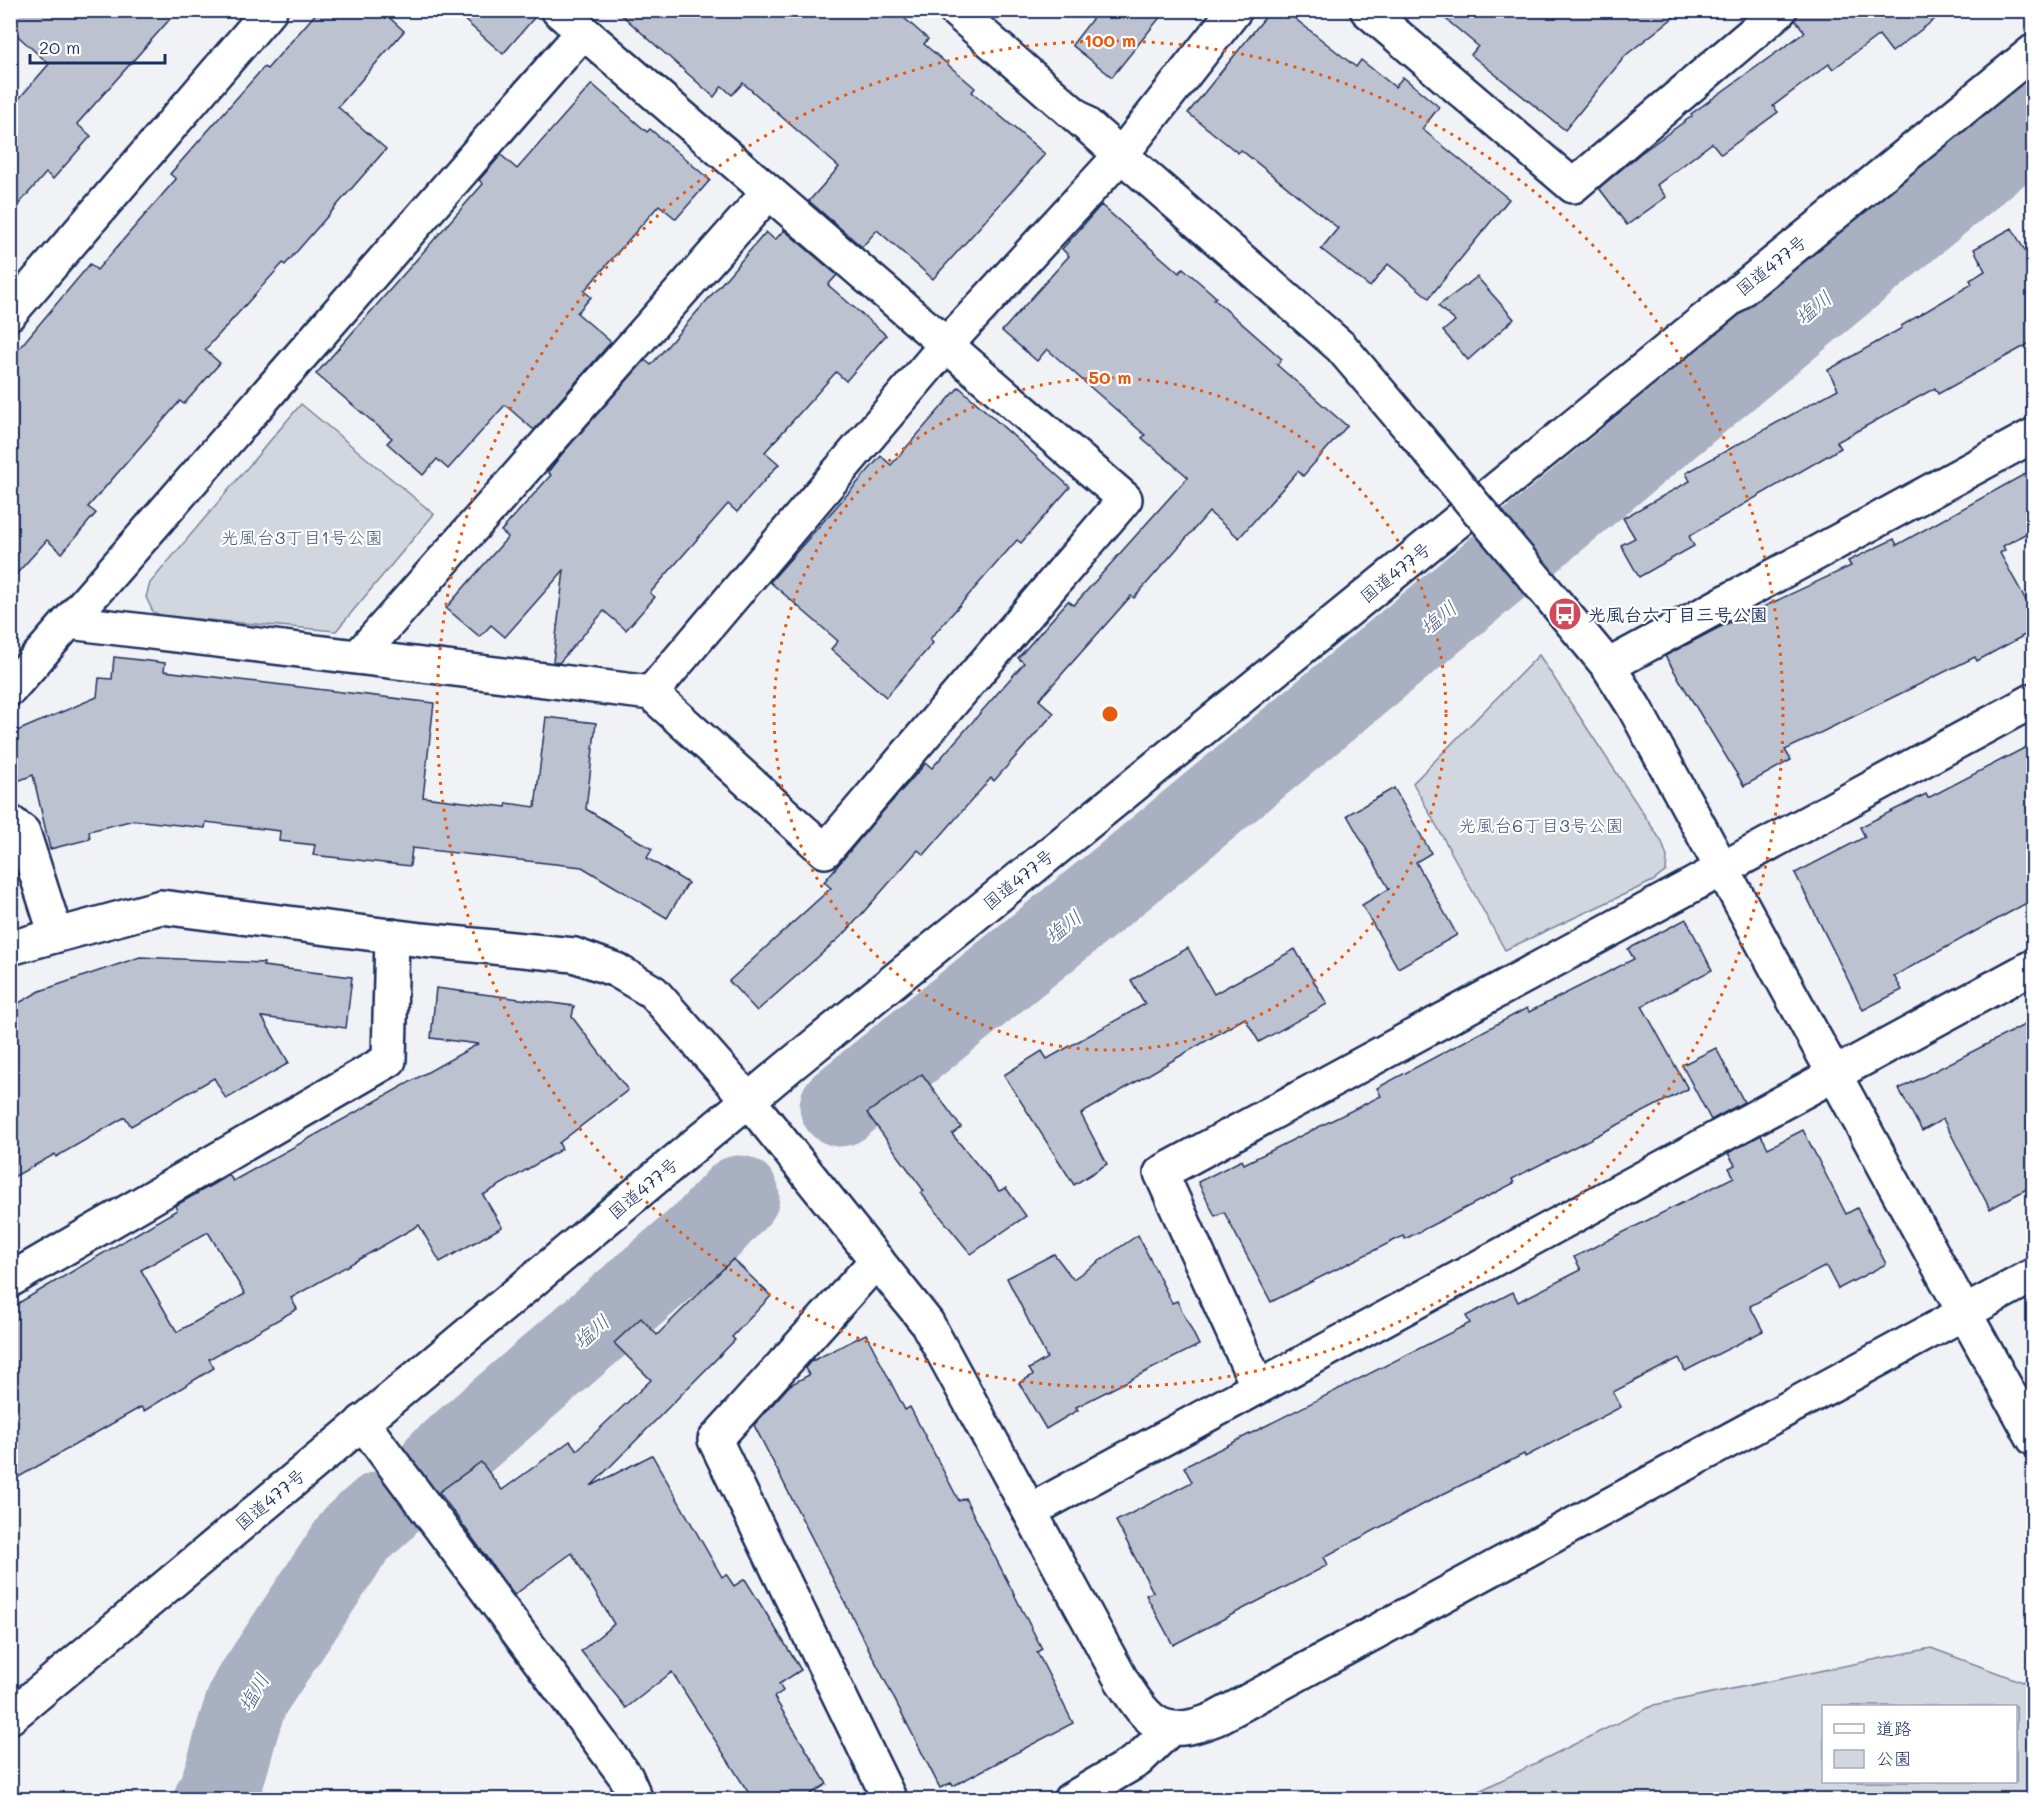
<svg xmlns="http://www.w3.org/2000/svg" width="2044" height="1810" viewBox="0 0 2044 1810" font-family="Mali,'Klee One',sans-serif">
<rect width="100%" height="100%" fill="#f1f2f5"/>
<filter id="ink" filterUnits="userSpaceOnUse"><feTurbulence type="fractalNoise" baseFrequency=".0167" numOctaves="2"/><feDisplacementMap in="SourceGraphic" scale="12" xChannelSelector="R" yChannelSelector="G"/><feConvolveMatrix kernelMatrix="1 2 1 2 8 2 1 2 1" color-interpolation-filters="sRGB"/></filter>
<g filter="url(#ink)">
<!-- green -->
<g fill="#d2d6df" stroke="#76829e" stroke-width="1.5" fill-rule="evenodd">
<polygon points="301,404 434,514 336,631 162,616 153,612 146,597 150,583"/>
<polygon points="1539,655 1662,842 1667,857 1666,871 1653,881 1505,950 1413,783"/>
<path d="M 1931,1648 L 2033,1686 L 2033,1799 L 1463,1799 L 1654,1705 ZM 1824,1706 L 2016,1706 L 2016,1782 L 1824,1782 Z"/>
</g>
<g fill="none" stroke-linecap="round" stroke-linejoin="round">
<!-- river -->
<g stroke="#a8b0c2" stroke-width="81">
<polyline points="840,1106 1126,875 2034,124"/>
<polyline points="439,1463 707,1231 739,1196"/>
<path d="M 214,1800 C 232,1766 234,1727 251,1692 L 356,1534 L 382,1511"/>
</g>
</g>
<!-- building -->
<g fill="#bcc2d0" stroke="#1b2f5e" stroke-width="1.5" fill-rule="evenodd">
<polygon points="10,10 178,10 77,124 91,136 53,179 46,173 10,214 10,109 49,64 10,29"/>
<polygon points="319,10 381,10 404,31 338,107 386,149 285,265 283,263 205,350 220,363 184,404 180,401 88,507 96,513 62,553 47,540 10,581 10,359 90,264 97,270 176,179 170,174 264,67 267,69"/>
<polygon points="453,10 540,10 540,11 503,54"/>
<polygon points="616,10 895,10 928,39 924,44 975,88 972,92 1045,154 933,279 877,230 862,247 809,201 839,167 743,83 732,95 722,86 714,97"/>
<polygon points="1099,10 1166,10 1112,77 1072,45"/>
<polygon points="1271,10 1284,10 1356,67 1361,60 1395,87 1403,77 1439,107 1422,129 1509,199 1429,298 1388,264 1370,287 1321,249 1338,228 1241,150 1238,153 1188,113"/>
<polygon points="1435,10 1683,10 1626,55 1565,130 1471,55 1478,46"/>
<polygon points="1798,10 1947,10 1892,52 1879,35 1833,69 1829,64 1773,106 1778,112 1721,154 1712,143 1657,185 1666,197 1627,225 1599,188 1641,153 1692,116 1691,114 1805,32 1795,20"/>
<polygon points="592,84 647,132 650,129 710,180 676,219 659,205 584,291 591,297 577,313 611,342 534,430 505,405 448,469 437,459 423,475 387,443 392,438 316,374 483,184 479,180 501,155 517,169"/>
<polygon points="1101,205 1179,273 1183,268 1216,297 1214,299 1282,359 1277,365 1347,426 1303,476 1298,471 1239,538 1209,512 1134,598 1131,596 1039,700 1054,713 994,781 991,778 924,855 918,850 846,932 757,1011 729,981 831,888 824,882 879,816 926,763 932,768 1024,663 1018,658 1068,601 1074,605 1188,477 1142,438 1145,435 1047,349 1037,361 1002,331 1069,256 1062,249"/>
<polygon points="2012,228 2034,267 2034,341 1938,394 1935,388 1837,442 1841,448 1689,536 1694,546 1639,577 1621,545 1635,538 1623,518 1690,481 1686,473 1838,389 1828,370 1902,328 1901,326 1972,284 1970,280 1985,271 1974,249"/>
<polygon points="784,230 837,275 828,285 886,335 846,381 836,372 765,452 779,464 737,512 728,504 650,593 655,597 626,630 604,611 559,663 553,662 564,570 505,637 491,625 480,637 446,608 508,537 501,531 551,475 548,472 562,454 645,360 651,365 766,232 775,240"/>
<polygon points="1477,277 1514,319 1468,360 1443,331 1455,321 1438,306"/>
<polygon points="959,387 1070,487 1021,543 1017,540 930,639 933,643 886,697 831,649 838,641 770,582 881,456 891,465"/>
<polygon points="2034,469 2034,529 2003,546 2005,550 2000,553 2034,615 2034,630 1977,661 1975,657 1785,750 1791,760 1744,786 1665,656 1718,628 1851,566 1848,561 1894,539 1897,545"/>
<polygon points="114,657 165,663 164,671 434,703 423,797 506,807 507,803 535,807 546,717 596,723 586,809 652,849 647,858 688,883 667,918 582,867 412,848 410,866 313,855 315,845 279,841 280,831 206,822 205,828 134,820 89,831 90,839 50,849 33,775 10,784 10,734 97,697 99,678 112,679"/>
<polygon points="2034,743 2034,899 1894,976 1902,990 1863,1010 1795,873 1865,837 1860,827 1926,794 1928,798"/>
<polygon points="1394,788 1431,853 1416,862 1457,935 1398,968 1362,905 1389,889 1347,815"/>
<polygon points="1686,919 1712,970 1642,1006 1688,1089 1512,1179 1514,1183 1405,1239 1403,1236 1271,1302 1224,1212 1215,1216 1198,1182 1242,1160 1244,1164 1381,1096 1377,1088 1527,1008 1529,1012 1634,959 1628,949"/>
<polygon points="1188,948 1214,994 1295,949 1327,1004 1259,1042 1245,1018 1081,1114 1107,1164 1074,1185 1004,1075 1042,1051 1047,1059 1145,1004 1131,980"/>
<polygon points="140,957 264,963 263,966 352,977 346,1028 262,1017 289,1063 226,1099 214,1078 131,1126 125,1117 56,1157 55,1154 10,1179 10,1008 40,991"/>
<path d="M 436,988 L 574,1006 L 572,1017 L 628,1090 L 559,1143 L 562,1149 L 483,1195 L 502,1227 L 440,1262 L 419,1225 L 291,1298 L 297,1309 L 209,1359 L 214,1368 L 144,1411 L 141,1407 L 10,1482 L 10,1308 L 177,1210 L 175,1206 L 229,1175 L 233,1181 L 478,1044 L 431,1038 ZM 208,1232 L 245,1294 L 177,1332 L 141,1270 Z"/>
<polygon points="2034,1020 2034,1185 1990,1209 1943,1119 1922,1131 1899,1089"/>
<polygon points="1716,1048 1744,1102 1711,1120 1682,1065"/>
<polygon points="922,1074 961,1127 952,1134 999,1191 1006,1188 1026,1216 971,1254 921,1193 924,1191 867,1113"/>
<polygon points="1803,1130 1846,1214 1857,1208 1886,1264 1838,1289 1826,1266 1750,1306 1763,1331 1685,1371 1679,1358 1613,1392 1621,1407 1525,1457 1524,1454 1441,1495 1324,1557 1328,1565 1173,1645 1146,1595 1153,1592 1116,1521 1192,1482 1184,1467 1470,1323 1466,1316 1513,1292 1518,1302 1581,1270 1574,1257 1734,1177 1729,1168 1735,1165 1728,1153 1761,1135 1768,1148"/>
<polygon points="1138,1235 1172,1303 1177,1301 1199,1345 1076,1407 1078,1410 1046,1429 1019,1383 1033,1375 1029,1369 1047,1358 1007,1278 1054,1254 1073,1279"/>
<polygon points="733,1259 771,1296 732,1337 735,1340 591,1486 652,1455 722,1577 726,1574 734,1586 745,1579 801,1670 779,1684 783,1691 774,1697 827,1784 801,1800 753,1800 672,1672 626,1708 581,1651 614,1624 572,1553 514,1595 439,1492 481,1462 502,1490 570,1441 577,1450 651,1380 614,1343 641,1318 657,1335"/>
<polygon points="866,1334 905,1410 910,1407 959,1501 965,1498 1042,1649 1037,1652 1073,1723 953,1786 951,1783 940,1788 754,1425 790,1385 809,1375 805,1368 810,1362"/>
</g>
<g fill="none" stroke-linecap="round" stroke-linejoin="round">
<!-- street casing -->
<g stroke="#1b2f5e" stroke-width="38">
<g id="street">
<polyline points="1367,10 1573,186 1780,10"/>
<polyline points="69,622 651,693 825,851 1125,499 558,10"/>
<polyline points="358,657 769,192"/>
<polyline points="1608,666 2034,435"/>
<polyline points="10,689 583,32"/>
<polyline points="651,693 946,345 1121,155 1235,10"/>
<polyline points="10,822 23,832 56,935"/>
<polyline points="877,1260 715,1440 890,1800"/>
<polyline points="10,1280 389,1060 392,936"/>
<polyline points="1964,1312 2034,1439"/>
<polyline points="1258,1387 1161,1173 2034,700"/>
<polyline points="362,1422 626,1777 636,1800"/>
<polyline points="1030,1511 2034,966"/>
<polyline points="1070,1800 1138,1760 1170,1729"/>
</g>
</g>
<!-- secondary casing -->
<g stroke="#1b2f5e" stroke-width="38">
<g id="secondary">
<polyline points="955,10 1341,347 1414,433"/>
<polyline points="10,313 270,10"/>
<polyline points="1544,589 1608,666 1634,707 1964,1312"/>
<path d="M 10,948 L 161,907 L 422,940 L 574,955 L 616,970 L 653,992 L 749,1101 L 927,1323 L 1122,1681 C 1150,1725 1163,1740 1215,1719 L 2034,1275"/>
</g>
</g>
<!-- highway casing -->
<g stroke="#1b2f5e" stroke-width="38">
<polyline id="highway" points="10,1717 787,1068 2034,51"/>
</g>
<!-- street -->
<use href="#street" stroke="#fff" stroke-width="33"/>
<!-- secondary -->
<use href="#secondary" stroke="#fff" stroke-width="33"/>
<!-- highway -->
<use href="#highway" stroke="#fff" stroke-width="33"/>
<!-- secondary-bridge casing -->
<g stroke="#1b2f5e" stroke-width="38" stroke-linecap="butt">
<polyline id="secondary-bridge" points="1414,433 1544,589"/>
</g>
<!-- secondary-bridge -->
<use href="#secondary-bridge" stroke="#fff" stroke-width="33"/>
</g>
</g>
<!-- distance rings -->
<g fill="none" stroke="#e8590c" stroke-width="3" stroke-dasharray="3 6">
<circle cx="1110" cy="714" r="336"/>
<circle cx="1110" cy="714" r="673"/>
</g>
<!-- icons -->
<defs>
<g id="bus-disc" transform="scale(1.725)"><circle r="9.5" fill="#d1495b" stroke="#fff"/><path d="M-5-6H5V4H4V6H2V4H-2V6H-4V4H-5ZM-3.5-4V0h7V-4ZM-3.5 1.2v1.5H-2V1.2ZM2 1.2v1.5H3.5V1.2Z" fill="#fff"/></g>
</defs>
<g fill-rule="evenodd">
<use href="#bus-disc" x="1565" y="614"/>
</g>
<g text-anchor="middle" dominant-baseline="central" stroke-width="4.5" stroke-linejoin="round" paint-order="stroke">
<!-- street labels -->
<g font-size="18" fill="#1b2f5e" stroke="#fff">
<text transform="translate(1771 265) rotate(-39)">国道477号</text>
<text transform="translate(1395 572) rotate(-39)">国道477号</text>
<text transform="translate(1018 879) rotate(-39)">国道477号</text>
<text transform="translate(643 1188) rotate(-40)">国道477号</text>
<text transform="translate(270 1499) rotate(-40)">国道477号</text>
</g>
<!-- park labels -->
<g font-size="18" fill="#49597e" stroke="#fff">
<text x="302" y="537">光風台3丁目1号公園</text>
<text x="1541" y="825">光風台6丁目3号公園</text>
</g>
<!-- poi labels -->
<g font-size="18" font-weight="bold" fill="#1b2f5e" stroke="#fff" text-anchor="start">
<text x="1588" y="614">光風台六丁目三号公園</text>
</g>
<!-- water labels -->
<g font-size="20" font-style="italic" fill="#4c5c81" stroke="#fff">
<text transform="translate(1813 307) rotate(-40)">塩川</text>
<text transform="translate(1438 617) rotate(-40)">塩川</text>
<text transform="translate(1063 926) rotate(-39)">塩川</text>
<text transform="translate(591 1331) rotate(-41)">塩川</text>
<text transform="translate(253 1692) rotate(-60)">塩川</text>
</g>
</g>
<circle cx="1110" cy="714" r="9" fill="#e8590c" stroke="#fff" stroke-width="3"/>
<g font-size="18" text-anchor="middle" font-weight="bold" fill="#e8590c" stroke="#fff" stroke-width="4.5" stroke-linejoin="round" paint-order="stroke">
<text x="1110" y="47">100 m</text>
<text x="1110" y="384">50 m</text>
</g>
<!-- margin -->
<rect width="2044" height="1810" fill="none" stroke="#fff" stroke-width="36"/>
<rect x="18" y="18" width="2008" height="1774" fill="none" stroke="#1b2f5e" stroke-width="2" filter="url(#ink)"/>
<!-- legend -->
<rect x="1822" y="1705" width="195" height="78" fill="#ffffff" stroke="#a4acbf" stroke-width="1.5"/>
<rect x="1834" y="1724" width="30" height="9" fill="#ffffff" stroke="#a4acbf" stroke-width="1.5"/>
<text x="1876" y="1735" font-size="18" fill="#1b2f5e">道路</text>
<rect x="1834" y="1750" width="30" height="18" fill="#d2d6df" stroke="#a4acbf" stroke-width="1.5"/>
<text x="1876" y="1765" font-size="18" fill="#1b2f5e">公園</text>
<!-- scale -->
<path d="M30 54v9h135v-9" fill="none" stroke="#1b2f5e" stroke-width="3"/>
<text x="39" y="54" font-size="18" fill="#1b2f5e" stroke="#ffffff" stroke-width="4.5" paint-order="stroke">20 m</text>
</svg>
